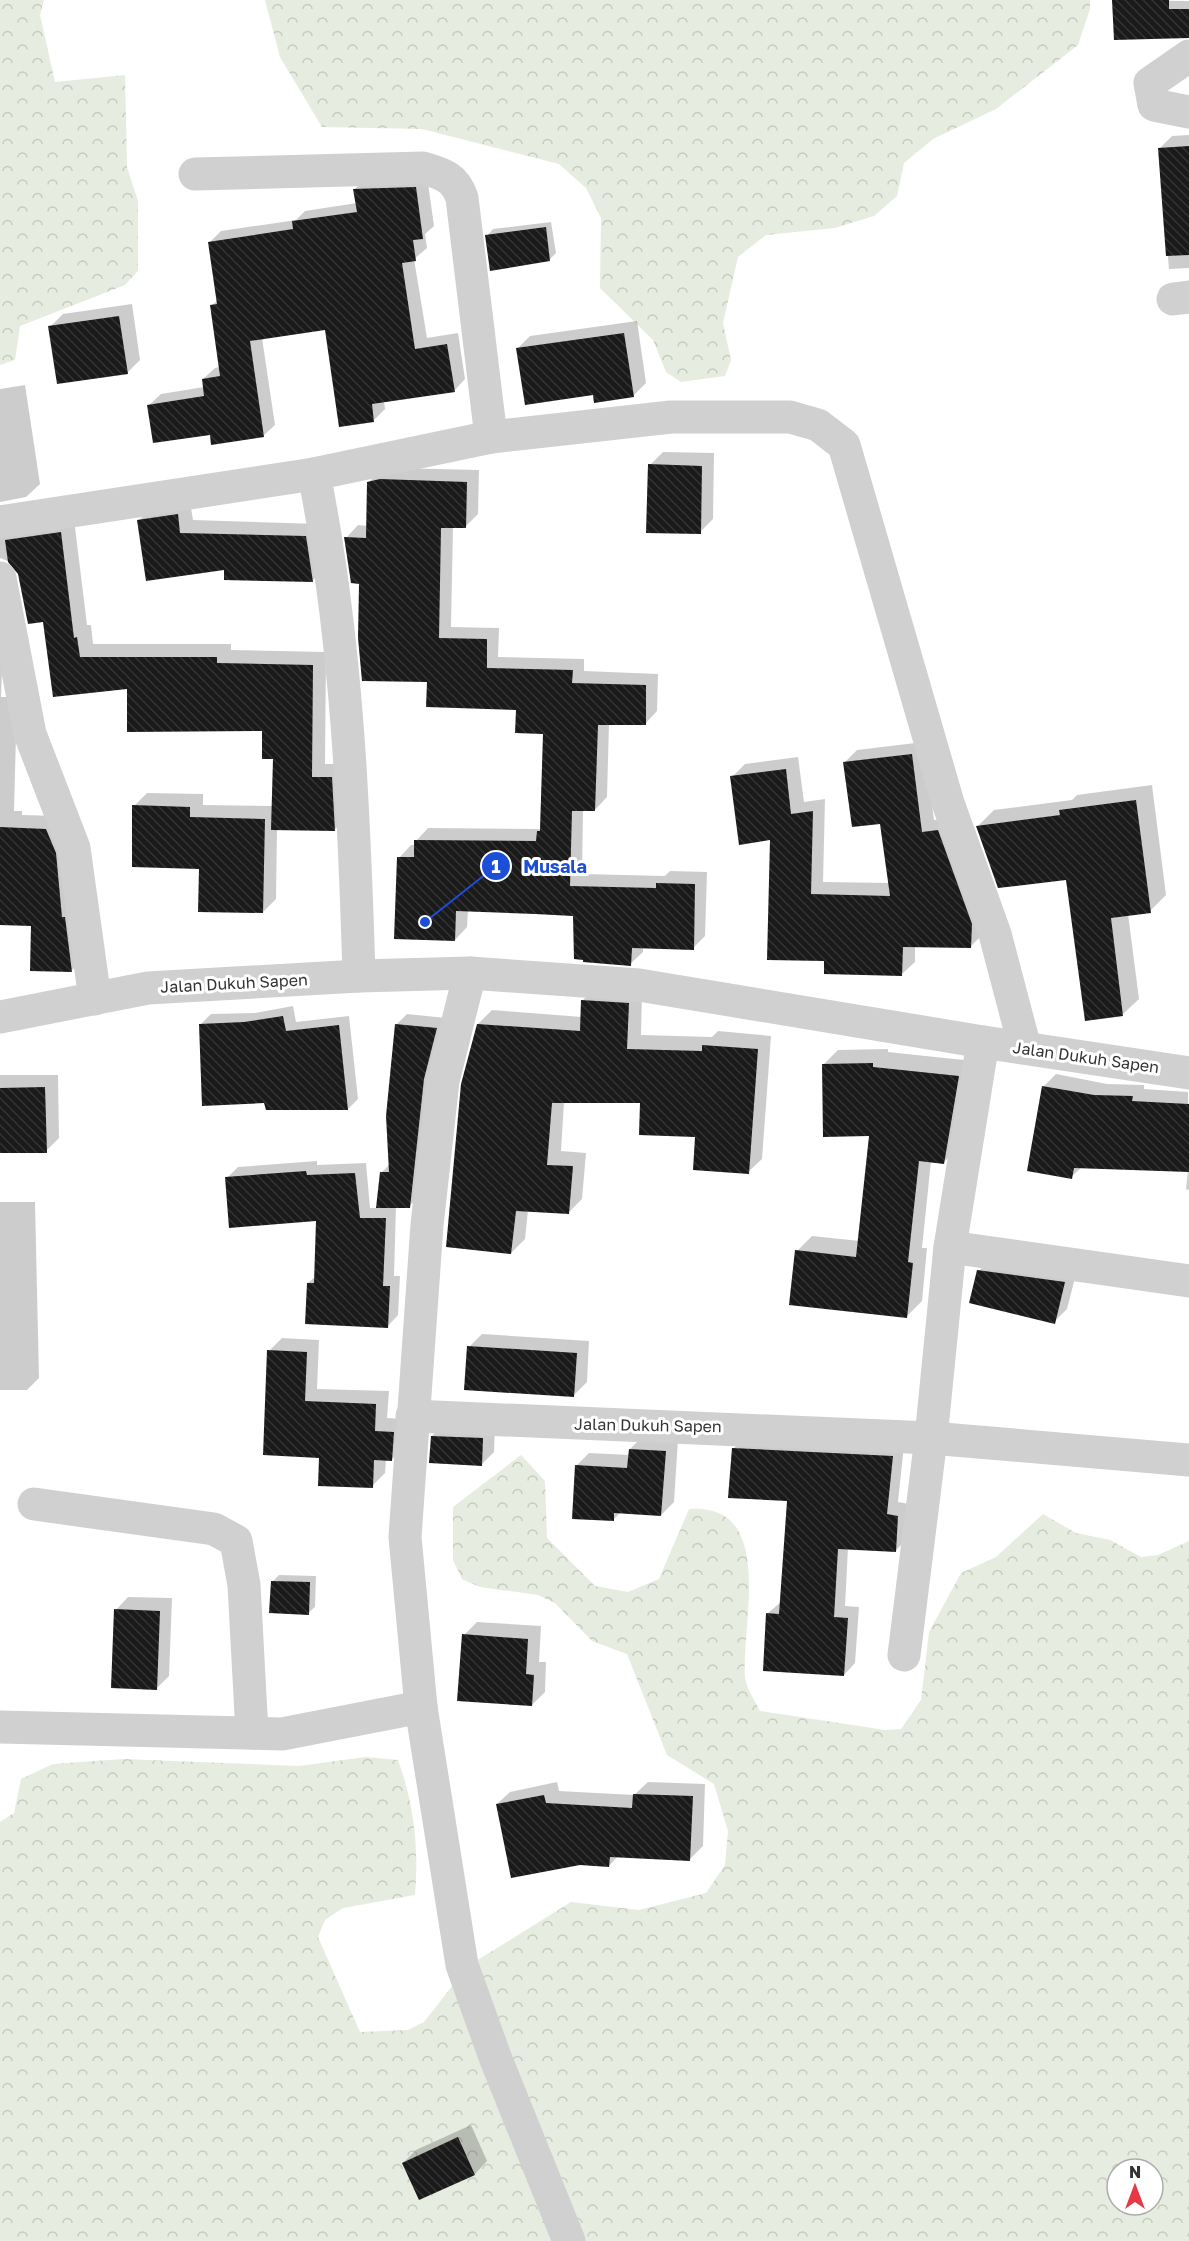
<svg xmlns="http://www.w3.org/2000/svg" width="1189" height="2241" viewBox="0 0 1189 2241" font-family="'Golos Text',sans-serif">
<defs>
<pattern id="forest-crowns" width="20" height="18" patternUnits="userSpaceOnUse" patternTransform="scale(1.5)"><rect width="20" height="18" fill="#e6ecdf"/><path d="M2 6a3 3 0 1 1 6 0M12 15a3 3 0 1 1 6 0" fill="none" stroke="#c6cbc0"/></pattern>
<pattern id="building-back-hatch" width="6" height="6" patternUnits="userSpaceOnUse" patternTransform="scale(1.5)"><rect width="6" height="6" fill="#1a1a1a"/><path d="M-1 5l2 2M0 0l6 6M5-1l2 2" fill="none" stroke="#333"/></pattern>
</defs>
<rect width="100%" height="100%" fill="#fff"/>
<!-- forest -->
<g fill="url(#forest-crowns)" fill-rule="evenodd">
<polygon points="0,0 44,0 40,15 55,82 125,75 127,167 138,201 138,271 125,285 20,326 15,360 0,365"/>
<polygon points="265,0 1090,0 1090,9 1078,45 996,109 933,139 904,163 897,196 874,216 835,228 766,235 738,257 723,323 731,360 725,376 681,382 666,372 653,340 600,288 601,218 586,188 559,164 422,129 322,127 280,57"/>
<path d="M 521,1455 L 545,1481 L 547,1538 L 595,1586 L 628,1592 L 659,1579 L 689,1509 C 777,1502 741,1625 745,1677 C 746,1688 755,1701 760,1711 L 885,1730 L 901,1729 L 921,1700 L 929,1632 L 961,1573 L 996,1557 L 1043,1514 L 1076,1533 L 1110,1540 L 1141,1557 L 1158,1555 L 1189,1541 L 1189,2241 L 0,2241 L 0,1822 L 14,1813 L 21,1779 L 53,1764 L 123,1759 L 299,1766 L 366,1757 L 398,1760 C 414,1804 419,1849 415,1895 L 343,1908 L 325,1920 L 318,1937 L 360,2032 L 408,2030 L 424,2022 L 468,1966 L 571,1902 L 639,1910 L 706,1893 L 725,1865 L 728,1831 L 714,1784 L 667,1755 L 627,1654 L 592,1641 L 555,1603 L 538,1595 L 480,1587 L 462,1579 L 453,1560 L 453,1507 ZM 1117,2169 L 1153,2169 L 1153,2205 L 1117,2205 Z"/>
</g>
<!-- shadow -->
<g fill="#0003">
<polygon points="1114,0 1189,1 1189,38"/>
<polygon points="1189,135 1189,268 1169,269 1159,149 1172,136"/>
<polygon points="427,176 434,226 425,234 427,248 414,259 427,338 458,333 465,379 454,391 384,401 385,409 374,420 327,328 262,338 275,425 263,436 211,434 149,405 161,394 204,387 203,379 215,368 220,367 211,306 218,300 210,242 221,231 296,220 305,211 357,203 355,189 366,178"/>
<polygon points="551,222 556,253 550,259 487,236 493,229"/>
<polygon points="132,304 140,360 127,373 50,327 63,314"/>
<polygon points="637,321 646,383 633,396 594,393 517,349 530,336"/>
<polygon points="25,385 40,484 26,497 0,502 0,389"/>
<polygon points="663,452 714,453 713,519 700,532 650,465"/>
<polygon points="393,468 479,470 478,514 465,527 453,526 451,627 499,628 498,657 584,659 584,671 658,674 657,711 645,724 609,723 607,797 595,810 583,809 582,874 665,876 670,871 707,872 705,936 693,948 643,947 643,952 630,964 574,915 468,910 467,927 455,940 399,858 411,845 416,845 416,841 428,828 540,829 544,733 517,708 428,681 361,582 346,538 358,525 368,526 368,483 381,470"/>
<polygon points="190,502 193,520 319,524 325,568 312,581 139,520 152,508"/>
<polygon points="74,519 87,625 91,625 93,644 231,644 231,650 326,652 325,764 345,764 348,816 334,830 277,829 276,899 263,912 200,867 134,806 147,793 203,794 203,805 273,806 274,758 264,730 129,687 54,696 45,620 15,564 0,558 0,521"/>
<polygon points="0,595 4,614 1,697 17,697 14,811 22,811 22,815 60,816 85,957 72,970 33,924 0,924"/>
<polygon points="924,742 934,820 950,818 983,934 970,947 915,945 915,962 902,974 825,959 771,839 732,777 745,764 798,757 804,802 825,799 823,882 890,883 882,822 844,763 857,750"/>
<polygon points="1152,785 1166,895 1150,911 1128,914 1139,999 1122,1015 1067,878 978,826 994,810 1072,800 1077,795"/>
<polygon points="597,986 642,990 641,1035 712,1037 718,1031 771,1036 762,1159 748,1172 697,1135 641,1102 564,1102 561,1151 586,1153 582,1199 568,1213 528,1210 525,1239 511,1253 478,1024 492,1010 582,1017 583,1000"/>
<polygon points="293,1006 296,1022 349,1016 358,1099 348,1109 265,1101 201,1024 211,1014 255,1013"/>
<polygon points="407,1014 446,1018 420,1196 409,1206 396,1206 394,1276 400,1276 398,1315 387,1327 308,1283 316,1276 318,1219 227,1178 238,1167 317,1161 317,1165 366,1163 370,1208 378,1208 381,1173 390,1164 397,1024"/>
<polygon points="888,1049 888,1052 973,1061 959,1147 944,1162 931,1161 922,1248 927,1248 922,1301 907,1316 797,1251 812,1236 860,1241 871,1135 823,1065 838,1050"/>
<polygon points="1056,1074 1107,1084 1144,1085 1144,1089 1188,1092 1189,1190 1186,1189 1188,1170 1082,1167 1071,1177 1044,1086"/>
<polygon points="0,1075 58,1075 59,1138 46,1151 0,1151"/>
<polygon points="0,1202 35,1202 39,1378 27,1390 0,1390"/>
<polygon points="992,1258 1077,1270 1067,1309 1054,1322 979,1271"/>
<polygon points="482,1334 589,1341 587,1382 574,1395 469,1347"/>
<polygon points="282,1338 319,1340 317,1389 389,1391 387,1418 406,1419 404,1447 391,1460 386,1459 385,1473 372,1486 321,1456 269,1351"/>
<polygon points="445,1423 495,1425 494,1452 481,1465 432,1436"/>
<polygon points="643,1436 678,1439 674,1502 661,1515 621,1512 613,1520 576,1466 589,1453 630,1455 630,1449"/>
<polygon points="745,1437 904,1445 898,1502 909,1504 907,1539 895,1551 848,1548 845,1606 859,1607 855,1663 844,1675 768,1613 781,1602 788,1499 733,1449"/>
<polygon points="279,1575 316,1576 315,1607 308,1613 273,1581"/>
<polygon points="128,1597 172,1598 169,1676 156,1689 116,1610"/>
<polygon points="477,1622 541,1626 539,1662 546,1662 545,1692 532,1705 464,1635"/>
<polygon points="557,1782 559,1791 634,1795 648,1782 705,1784 703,1846 690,1859 618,1856 609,1866 497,1804 510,1792"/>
<polygon points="471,2125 487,2161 475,2174 403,2163 416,2150"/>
</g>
<!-- building -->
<g fill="url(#building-back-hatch)">
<polygon points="1112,0 1169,0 1169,9 1189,9 1189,38 1114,40"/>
<polygon points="1189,146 1189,255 1166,256 1158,148"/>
<polygon points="416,187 423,239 413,240 416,261 402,263 415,349 447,344 455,392 372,404 374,422 339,427 325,330 250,341 264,437 211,445 210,435 153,443 147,405 204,396 202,379 220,376 210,305 217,304 208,242 293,229 292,221 357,212 353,189"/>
<polygon points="546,227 550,261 490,271 485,235"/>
<polygon points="119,316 128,374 57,384 48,326"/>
<polygon points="624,333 634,397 594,403 593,395 525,405 516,348"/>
<polygon points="648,464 702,466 701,534 646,533"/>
<polygon points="380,479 467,482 466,528 441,528 439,638 487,639 487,668 573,670 572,683 646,685 646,725 598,725 595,811 572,811 570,886 656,888 656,883 695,884 694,950 632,948 631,966 583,962 583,960 574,959 573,916 535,914 456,911 455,941 394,939 397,857 414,857 414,840 536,841 537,831 540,831 543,734 515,733 516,710 426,707 427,682 362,681 358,638 359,584 351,583 344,537 366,538 367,482"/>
<polygon points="178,514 180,533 306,536 313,582 224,580 224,570 146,581 137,520"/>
<polygon points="61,532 74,638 77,637 80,657 217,657 217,663 313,665 312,777 332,777 335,831 271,830 273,759 262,759 262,731 127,732 127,689 53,697 43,622 28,624 18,574 8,562 5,540"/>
<polygon points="912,754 922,832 938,830 972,924 971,948 903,947 902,976 824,974 824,961 767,960 770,840 739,845 730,776 786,769 791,814 813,811 811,894 890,896 880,824 852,827 843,762"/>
<polygon points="1136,800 1151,913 1111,918 1123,1016 1085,1021 1066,880 998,888 976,826 1060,815 1059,810"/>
<polygon points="132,805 190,807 190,817 265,819 263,913 198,912 199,869 132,867"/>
<polygon points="0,827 46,829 56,853 62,917 65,917 72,972 30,971 31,926 0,925"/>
<polygon points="581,1000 629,1003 627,1049 702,1051 702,1045 758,1049 749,1174 693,1170 695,1137 639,1135 640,1103 552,1103 547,1165 573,1166 569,1214 516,1211 511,1254 446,1247 461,1084 477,1024 580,1031"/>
<polygon points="283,1016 286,1031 339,1025 348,1110 266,1110 264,1103 202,1106 199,1024 244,1022"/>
<polygon points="395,1024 437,1028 424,1079 410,1208 376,1208 380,1172 389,1172 386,1116"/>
<polygon points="873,1063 873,1067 959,1076 944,1164 919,1161 908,1262 913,1263 907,1318 789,1305 795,1250 856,1257 869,1136 823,1137 822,1064"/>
<polygon points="1042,1086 1094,1095 1133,1096 1132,1101 1189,1104 1189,1172 1074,1168 1072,1179 1027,1171"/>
<polygon points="45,1087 47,1153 0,1153 0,1088"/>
<polygon points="306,1171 307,1175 355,1173 360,1218 386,1218 383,1286 390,1286 388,1328 305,1324 307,1283 314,1283 316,1221 229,1228 225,1177"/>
<polygon points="977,1270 1065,1282 1055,1324 969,1303"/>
<polygon points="467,1346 577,1353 574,1397 464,1390"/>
<polygon points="267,1350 307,1352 305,1401 376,1404 375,1431 394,1432 392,1461 374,1460 373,1488 318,1486 319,1458 263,1455"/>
<polygon points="431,1436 483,1438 482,1466 429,1463"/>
<polygon points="732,1448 893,1456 887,1514 898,1516 896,1552 838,1549 834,1617 848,1618 844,1676 763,1671 766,1613 779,1614 787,1501 728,1498"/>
<polygon points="629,1449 666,1451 661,1516 614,1513 614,1521 572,1519 575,1465 627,1468"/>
<polygon points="271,1581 310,1582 309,1615 269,1613"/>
<polygon points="114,1609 160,1611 157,1690 111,1688"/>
<polygon points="462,1634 528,1639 526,1674 534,1675 532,1706 457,1701"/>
<polygon points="633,1794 693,1796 690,1861 610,1857 609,1867 580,1865 511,1878 496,1804 544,1795 546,1803 632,1808"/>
<polygon points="458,2137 475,2175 419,2200 402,2163"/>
</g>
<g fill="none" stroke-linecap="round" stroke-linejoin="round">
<!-- minor -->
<g stroke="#d0d0d0" stroke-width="33">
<polyline points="1189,56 1150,83 1154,105 1189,112"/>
<path d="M 195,174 L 423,168 C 443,174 455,177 462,198 L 491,437"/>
<polyline points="1173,299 1189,297"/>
<path d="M 314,474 C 347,640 354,807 359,976"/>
<polyline points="0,522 314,474 491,437 671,417 790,417 818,425 844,445 948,803 995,934 1025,1048"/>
<polyline points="0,578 30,734 74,848 95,999"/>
<polyline points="470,973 443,1081 427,1225 405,1537 421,1707 462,1965 495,2057 569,2241"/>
<polyline points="0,1017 148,988 359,976 470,973 639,985 983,1042 1189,1073"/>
<polyline points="950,1247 1189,1281"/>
<polyline points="412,1416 931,1438 950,1247 983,1042"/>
<polyline points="34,1504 214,1529 236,1541 244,1585 252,1733"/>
<polyline points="904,1655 931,1438 1189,1460"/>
<polyline points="0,1727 282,1734 421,1707"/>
</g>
</g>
<g text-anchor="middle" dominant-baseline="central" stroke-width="6" stroke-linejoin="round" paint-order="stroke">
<!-- street labels -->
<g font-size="16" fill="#333" stroke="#fff">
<text transform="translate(234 983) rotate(-3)">Jalan Dukuh Sapen</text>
<text transform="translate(1086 1057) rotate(8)">Jalan Dukuh Sapen</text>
<text transform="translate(648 1425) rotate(1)">Jalan Dukuh Sapen</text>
</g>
</g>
<!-- callouts -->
<path fill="none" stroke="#1d4ed8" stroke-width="2" d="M425 922L496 866"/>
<g fill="#1d4ed8" stroke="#fff" stroke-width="2">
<circle cx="425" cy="922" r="6"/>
<circle cx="496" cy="866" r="15"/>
</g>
<g font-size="18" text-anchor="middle" font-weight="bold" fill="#fff">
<text x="496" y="873">1</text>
</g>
<g font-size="18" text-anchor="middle" font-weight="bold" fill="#1d4ed8" stroke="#fff" stroke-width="6" stroke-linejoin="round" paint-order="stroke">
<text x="555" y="873">Musala</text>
</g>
<!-- north arrow -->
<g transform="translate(1135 2187)"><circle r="28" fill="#ffffff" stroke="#adadad" stroke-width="1.5"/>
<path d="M0-4.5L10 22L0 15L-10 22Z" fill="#e63946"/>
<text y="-9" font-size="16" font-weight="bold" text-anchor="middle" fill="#333333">N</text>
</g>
</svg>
